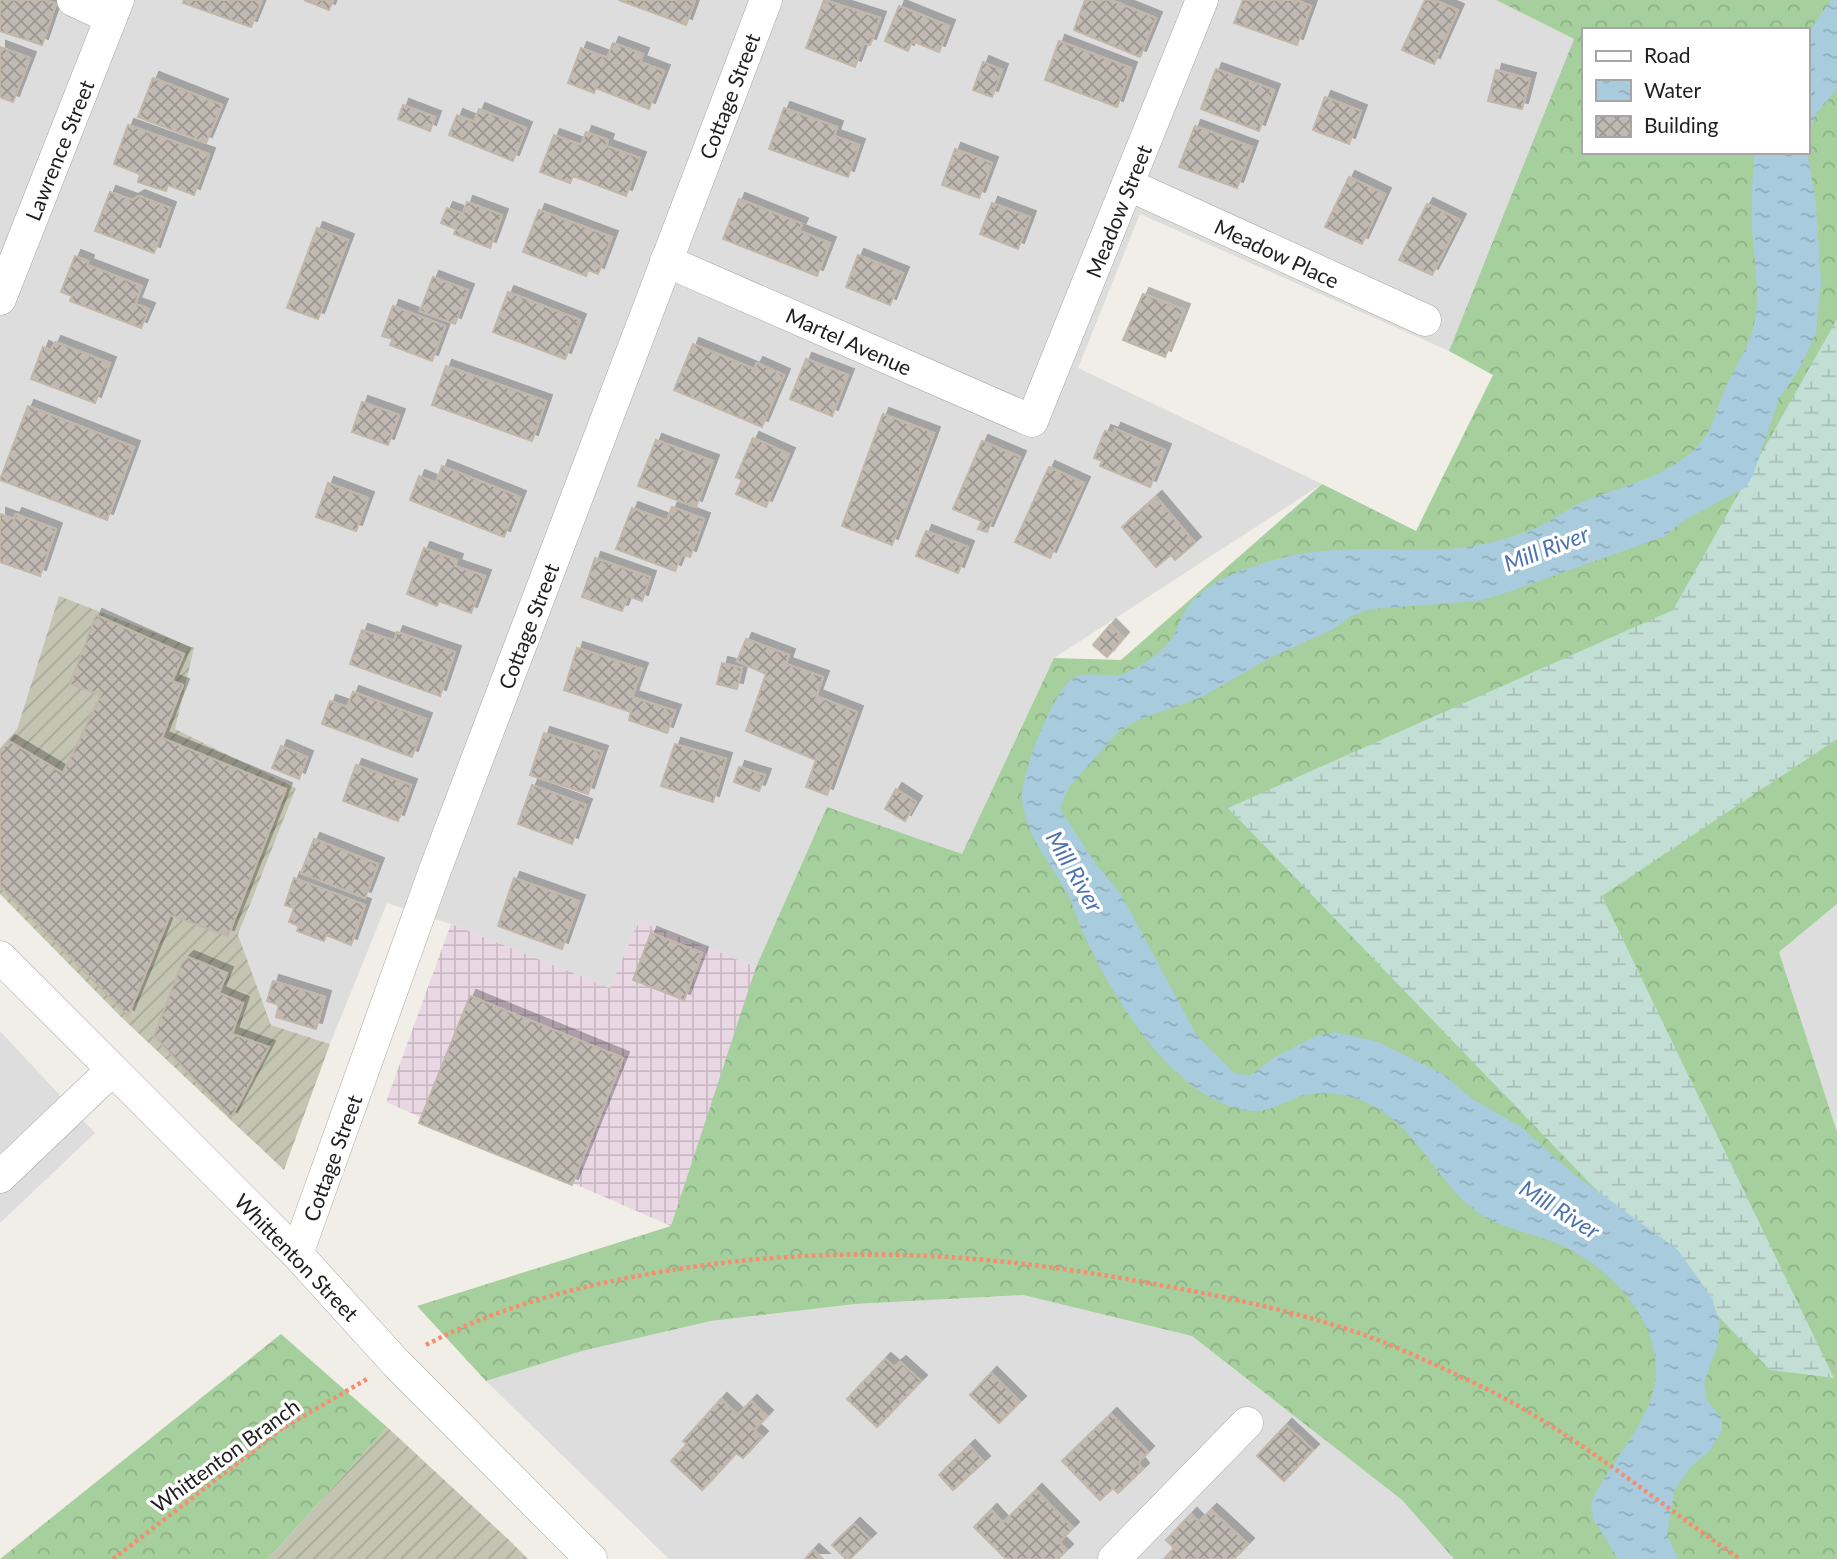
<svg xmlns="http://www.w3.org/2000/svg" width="1837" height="1559" viewBox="0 0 1837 1559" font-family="Lato,sans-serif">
<defs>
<pattern id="industrial-grid" width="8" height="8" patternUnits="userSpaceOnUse" patternTransform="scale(1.75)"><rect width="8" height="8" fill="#e9d8e4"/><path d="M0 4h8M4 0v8" fill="none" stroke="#c8b9c3"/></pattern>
<pattern id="construction-furrows" width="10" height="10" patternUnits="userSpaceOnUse" patternTransform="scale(1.75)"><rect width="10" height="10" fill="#c3c5b2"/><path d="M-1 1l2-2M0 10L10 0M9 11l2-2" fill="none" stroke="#a7a999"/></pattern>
<pattern id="forest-crowns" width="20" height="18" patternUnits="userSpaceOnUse" patternTransform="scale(1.75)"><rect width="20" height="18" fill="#a5cf9c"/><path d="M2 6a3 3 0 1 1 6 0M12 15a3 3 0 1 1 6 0" fill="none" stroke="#8eb186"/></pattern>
<pattern id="wetland-marsh" width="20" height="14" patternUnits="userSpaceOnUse" patternTransform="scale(1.75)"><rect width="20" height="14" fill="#c3ded5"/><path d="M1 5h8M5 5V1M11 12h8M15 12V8" fill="none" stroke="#a7beb7"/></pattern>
<pattern id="water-ripples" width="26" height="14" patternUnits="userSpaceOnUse" patternTransform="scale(1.75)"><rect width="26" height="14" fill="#a8cbdd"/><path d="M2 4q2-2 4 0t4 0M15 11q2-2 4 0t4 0" fill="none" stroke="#90aebd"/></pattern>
<pattern id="building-cross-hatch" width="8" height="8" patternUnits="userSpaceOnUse" patternTransform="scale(1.75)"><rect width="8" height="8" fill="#c1bab3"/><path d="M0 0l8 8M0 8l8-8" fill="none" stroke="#9c9791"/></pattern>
<filter id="shadow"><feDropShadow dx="6" dy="-6" stdDeviation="0" flood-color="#0004"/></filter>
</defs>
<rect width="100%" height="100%" fill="#f0eee6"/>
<!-- residential -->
<g fill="#dedddd">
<polygon points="0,0 1496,0 1574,39 1449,351 1140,214 1078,368 1322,484 1054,658 962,854 827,807 756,967 639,921 611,989 451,924 387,903 330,1044 271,1025 238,936 296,788 175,729 59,596 17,729 0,748"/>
<polygon points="1837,904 1837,1132 1779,952"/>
<polygon points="0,1031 95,1133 0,1223"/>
<polygon points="1023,1295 1192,1336 1402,1500 1454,1559 669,1559 486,1381 582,1351 711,1321 855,1304"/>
</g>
<!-- industrial -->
<polygon fill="url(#industrial-grid)" points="639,921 756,967 713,1106 671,1226 386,1102 451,924 610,988"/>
<!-- construction -->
<g fill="url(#construction-furrows)">
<polygon points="59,596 194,648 175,729 296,788 238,935 271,1025 330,1044 284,1170 120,1016 0,894 0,748 17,729"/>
<polygon points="387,1427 508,1539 528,1559 268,1559"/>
</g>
<!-- forest -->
<g fill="url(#forest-crowns)" fill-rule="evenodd">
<path d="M 1496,0 L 1837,0 L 1837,904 L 1779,952 L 1837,1132 L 1837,1559 L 1454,1559 L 1402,1500 L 1192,1336 L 1023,1295 L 855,1304 L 711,1321 L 582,1351 L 486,1381 L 417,1306 L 671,1226 L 756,967 L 827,807 L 962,854 L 1054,658 L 1121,660 L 1322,484 L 1416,531 L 1493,375 L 1449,351 L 1574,39 ZM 1583,30 L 1807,30 L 1807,152 L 1583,152 Z"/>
<polygon points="281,1334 387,1427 268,1559 0,1559"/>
</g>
<!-- wetland -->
<polygon fill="url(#wetland-marsh)" points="1837,319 1837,739 1602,896 1834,1378 1770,1370 1228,808 1673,610"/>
<!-- water -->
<g fill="url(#water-ripples)">
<polygon points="1831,0 1837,0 1837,89 1816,114 1807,138 1807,34"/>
<path d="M 1755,152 L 1807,152 L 1816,203 L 1821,283 L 1816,333 L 1801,366 L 1779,399 L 1753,475 L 1746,487 L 1683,521 L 1665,536 L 1503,594 L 1478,601 L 1371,609 L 1351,616 L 1332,630 L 1270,658 L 1202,697 L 1136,721 L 1118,732 L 1069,787 L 1060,809 L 1096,864 L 1121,894 L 1196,1034 L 1235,1074 L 1251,1075 L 1273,1058 L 1316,1036 L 1336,1032 L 1378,1042 L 1441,1073 L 1474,1100 L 1521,1127 L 1575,1175 L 1678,1250 L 1712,1298 L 1720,1324 L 1717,1347 L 1704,1383 L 1707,1400 L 1722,1419 L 1722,1431 L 1710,1450 L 1689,1469 L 1675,1489 L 1667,1534 L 1678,1559 L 1618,1559 L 1593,1519 L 1591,1503 C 1606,1469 1633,1441 1648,1407 C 1675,1343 1627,1282 1573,1251 C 1547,1236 1501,1229 1480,1214 C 1434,1182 1417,1121 1360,1100 C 1344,1094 1323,1091 1305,1095 C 1287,1100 1272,1112 1252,1111 C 1178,1105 1115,1001 1087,941 C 1080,927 1076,913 1070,899 C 1053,865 1027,840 1022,800 C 1019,778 1053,691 1072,679 C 1088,669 1108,680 1126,673 C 1143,665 1169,648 1176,631 C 1181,619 1183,611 1192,602 C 1212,579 1242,570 1270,561 C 1329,543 1387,551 1447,549 C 1479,547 1516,538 1544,524 C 1557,517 1569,508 1583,502 C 1624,484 1683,475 1708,432 C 1715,420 1718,404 1724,391 C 1734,368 1751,345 1755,319 C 1760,290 1754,260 1752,230 C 1751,204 1752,178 1755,152 Z"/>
</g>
<!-- building -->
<g fill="url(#building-cross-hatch)" stroke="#c2b6a9" stroke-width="2" filter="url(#shadow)">
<polygon points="0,0 45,0 56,4 42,45 0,31"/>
<polygon points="184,0 262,0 251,27 183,3"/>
<polygon points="304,0 333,0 329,10"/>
<polygon points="619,0 695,0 686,25"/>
<polygon points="824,0 880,18 870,45 864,43 855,67 806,48"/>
<polygon points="1085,0 1111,0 1156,18 1140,57 1074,30"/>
<polygon points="1243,0 1296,0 1311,6 1297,45 1234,23"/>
<polygon points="1425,0 1434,0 1458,10 1434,64 1402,50"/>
<polygon points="899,6 949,26 939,52 912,41 908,51 885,41"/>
<polygon points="1059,41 1131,68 1117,107 1045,80"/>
<polygon points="613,43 643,54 640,62 664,71 649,109 596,88 594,93 568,83 581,48 607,58"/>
<polygon points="0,47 30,58 13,102 0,97"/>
<polygon points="983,62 1002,70 992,97 973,90"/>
<polygon points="1216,69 1274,90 1259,131 1201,109"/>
<polygon points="1496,70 1530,79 1522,109 1488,101"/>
<polygon points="153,78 222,105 206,143 138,117"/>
<polygon points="1325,97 1361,111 1349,144 1313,130"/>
<polygon points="403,105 435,117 430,131 398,119"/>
<polygon points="784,108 837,127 834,136 859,145 848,177 769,149"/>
<polygon points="479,109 526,128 513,161 449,135 457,115 474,122"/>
<polygon points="128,125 209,154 194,195 168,185 166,191 138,182 140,174 114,164"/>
<polygon points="1195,126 1252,147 1237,188 1179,167"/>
<polygon points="586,132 608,140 606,146 640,158 626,196 573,176 570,183 540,172 554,135 581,145"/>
<polygon points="955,149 992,163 979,198 942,185"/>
<polygon points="1349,177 1385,194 1362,244 1325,227"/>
<polygon points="110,192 132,200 139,196 170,208 154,253 95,231"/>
<polygon points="739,199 802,224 799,231 830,243 817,276 723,239"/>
<polygon points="467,202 502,215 490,248 454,234 456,229 441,223 447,208 463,214"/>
<polygon points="992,203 1030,217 1018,249 980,234"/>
<polygon points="1427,204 1460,220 1432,275 1399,260"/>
<polygon points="539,210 612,237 598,274 588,270 586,276 523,252"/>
<polygon points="317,228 348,240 318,319 287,308"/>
<polygon points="858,255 903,273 890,305 846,287"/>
<polygon points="75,256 88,261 87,265 142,286 135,304 149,309 141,328 70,301 72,296 61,292"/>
<polygon points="433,277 468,290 455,324 420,311"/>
<polygon points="508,292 580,320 565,359 493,332"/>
<polygon points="1143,294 1184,310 1165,357 1123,340"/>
<polygon points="393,306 445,326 432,361 390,345 393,339 382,336"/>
<polygon points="55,342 110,363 95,403 31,379 43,347 51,351"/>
<polygon points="693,344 754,369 757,363 784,375 762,427 674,390"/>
<polygon points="806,359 848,375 832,416 790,399"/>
<polygon points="446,366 546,401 532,441 432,405"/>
<polygon points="362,402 399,415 388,445 352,432"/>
<polygon points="28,406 134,447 107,520 0,480"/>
<polygon points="883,414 934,433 892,545 842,526"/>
<polygon points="1115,429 1165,450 1150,487 1100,466 1102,461 1094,458 1105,431 1113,434"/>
<polygon points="753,438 789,454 766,507 736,494 742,480 736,477"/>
<polygon points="656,440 713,461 696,507 638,486"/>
<polygon points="982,441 1020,457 987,532 978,529 982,521 953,509"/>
<polygon points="442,466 520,497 504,537 410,500 419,476 436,483"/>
<polygon points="1049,467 1084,483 1050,558 1015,542"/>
<polygon points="328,483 368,498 356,531 316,517"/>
<polygon points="1156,497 1195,543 1175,560 1171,555 1156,567 1122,527"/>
<polygon points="672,507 704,519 690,557 682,554 675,571 616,549 632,508 667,521"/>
<polygon points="0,514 14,519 16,514 56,529 40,576 0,562"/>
<polygon points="926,531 968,547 958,573 916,556"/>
<polygon points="424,548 457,560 455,566 485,576 471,613 439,601 437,606 407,594"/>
<polygon points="595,558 650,577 642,601 628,596 622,611 582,597"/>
<polygon points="96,615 184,654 172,681 183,685 162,738 286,789 228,936 170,915 128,1016 0,886 0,751 9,741 63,773 101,695 70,684"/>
<polygon points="1110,625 1123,638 1107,657 1093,645"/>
<polygon points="362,630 394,641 397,632 455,652 440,696 350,664"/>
<polygon points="746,639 789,655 786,664 823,677 816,696 857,712 827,795 806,787 816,760 746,731 766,674 737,661"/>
<polygon points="577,648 642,669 632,697 675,711 667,733 629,720 631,712 564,690"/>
<polygon points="722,663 742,668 737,689 717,684"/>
<polygon points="353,692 426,719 412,757 322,724 330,701 347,707"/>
<polygon points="544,733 602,752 588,794 530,775"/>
<polygon points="675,744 726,759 713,802 661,786"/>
<polygon points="281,746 307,757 299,779 272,768"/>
<polygon points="356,765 411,785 398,821 343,801"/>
<polygon points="739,767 765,775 759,791 734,782"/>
<polygon points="532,785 586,805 572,844 518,824"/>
<polygon points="896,789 916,802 905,821 885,809"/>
<polygon points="314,839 378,864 365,898 301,873"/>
<polygon points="294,878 365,905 351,945 326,935 324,941 297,931 299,926 289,922 294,908 285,905"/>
<polygon points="514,878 579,901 562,949 498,926"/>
<polygon points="651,933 702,953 684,1000 633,980"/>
<polygon points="188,957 227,973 219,993 243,1003 232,1034 269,1047 231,1118 154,1036 182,963"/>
<polygon points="273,981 325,997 316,1029 276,1017 279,1005 267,1001"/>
<polygon points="470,996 623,1058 572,1185 419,1123"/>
<polygon points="885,1359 894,1367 900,1362 921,1381 877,1427 847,1399"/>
<polygon points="991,1373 1020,1402 999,1423 970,1395"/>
<polygon points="721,1399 738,1415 751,1401 767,1416 754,1430 762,1437 743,1458 736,1453 702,1490 671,1461 687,1444 683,1441"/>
<polygon points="1111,1414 1148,1452 1138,1463 1143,1469 1118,1493 1113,1488 1100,1500 1062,1461"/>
<polygon points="1286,1425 1313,1450 1284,1481 1257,1456"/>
<polygon points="969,1446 984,1462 953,1490 939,1475"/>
<polygon points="1036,1490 1073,1528 1059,1542 1067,1550 1058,1559 1006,1559 974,1527 991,1510 1003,1523"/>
<polygon points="1211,1510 1248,1544 1234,1559 1164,1559 1174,1548 1166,1540 1191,1514 1199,1522"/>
<polygon points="854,1524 870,1539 850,1559 846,1559 832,1545"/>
<polygon points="813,1550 823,1559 805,1559"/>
</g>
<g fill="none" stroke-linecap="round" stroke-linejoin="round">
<!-- street casing -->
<g stroke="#a7a7a7" stroke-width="33">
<g id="street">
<polyline points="73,0 111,18"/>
<polyline points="1129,185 1425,320"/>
<polyline points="666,261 1032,421 1202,0"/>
<polyline points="0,299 118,0"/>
<polyline points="0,957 297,1254 396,1363 591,1559"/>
<polyline points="0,1177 112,1070"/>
<polyline points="297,1254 435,870 766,0"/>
<polyline points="1114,1559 1247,1423"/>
</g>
</g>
<!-- path -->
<g stroke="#f88c70" stroke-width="4.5" stroke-dasharray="3.5 3.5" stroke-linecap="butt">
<path d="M 426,1345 C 499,1306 579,1286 660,1272 C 829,1243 981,1252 1149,1283 C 1216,1295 1282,1308 1347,1329 C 1388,1342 1431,1363 1470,1381 C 1567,1426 1652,1499 1740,1559"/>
<polyline points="113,1559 283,1428 367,1379"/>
</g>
<!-- street -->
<use href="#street" stroke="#fff" stroke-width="32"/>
</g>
<g text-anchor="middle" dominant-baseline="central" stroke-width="7" stroke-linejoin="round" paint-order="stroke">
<!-- street labels -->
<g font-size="21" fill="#202020" stroke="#fff">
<text transform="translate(729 96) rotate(-69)">Cottage Street</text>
<text transform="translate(59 150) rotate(-68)">Lawrence Street</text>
<text transform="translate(1118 211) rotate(-68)">Meadow Street</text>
<text transform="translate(1277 253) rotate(25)">Meadow Place</text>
<text transform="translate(849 341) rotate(24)">Martel Avenue</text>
<text transform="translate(528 626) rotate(-69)">Cottage Street</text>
<text transform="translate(332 1158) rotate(-70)">Cottage Street</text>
<text transform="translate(297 1257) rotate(46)">Whittenton Street</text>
<text transform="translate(225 1455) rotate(-36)">Whittenton Branch</text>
</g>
<!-- water labels -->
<g font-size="23" font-style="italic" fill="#4d73af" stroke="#fff">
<text transform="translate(1546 548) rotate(-21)">Mill River</text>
<text transform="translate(1075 871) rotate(60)">Mill River</text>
<text transform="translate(1560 1209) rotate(32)">Mill River</text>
</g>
</g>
<!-- legend -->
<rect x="1582" y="28" width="228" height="126" fill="#ffffff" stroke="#a6a6a6" stroke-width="2"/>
<rect x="1596" y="51" width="35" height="10" fill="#ffffff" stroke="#a6a6a6" stroke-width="2"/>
<text x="1644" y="63" font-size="21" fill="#202020">Road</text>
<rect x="1596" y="80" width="35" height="21" fill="url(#water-ripples)" stroke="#a6a6a6" stroke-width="2"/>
<text x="1644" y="98" font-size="21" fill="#202020">Water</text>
<rect x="1596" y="116" width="35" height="21" fill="url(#building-cross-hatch)" stroke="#a6a6a6" stroke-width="2"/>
<text x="1644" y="133" font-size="21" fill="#202020">Building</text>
</svg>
